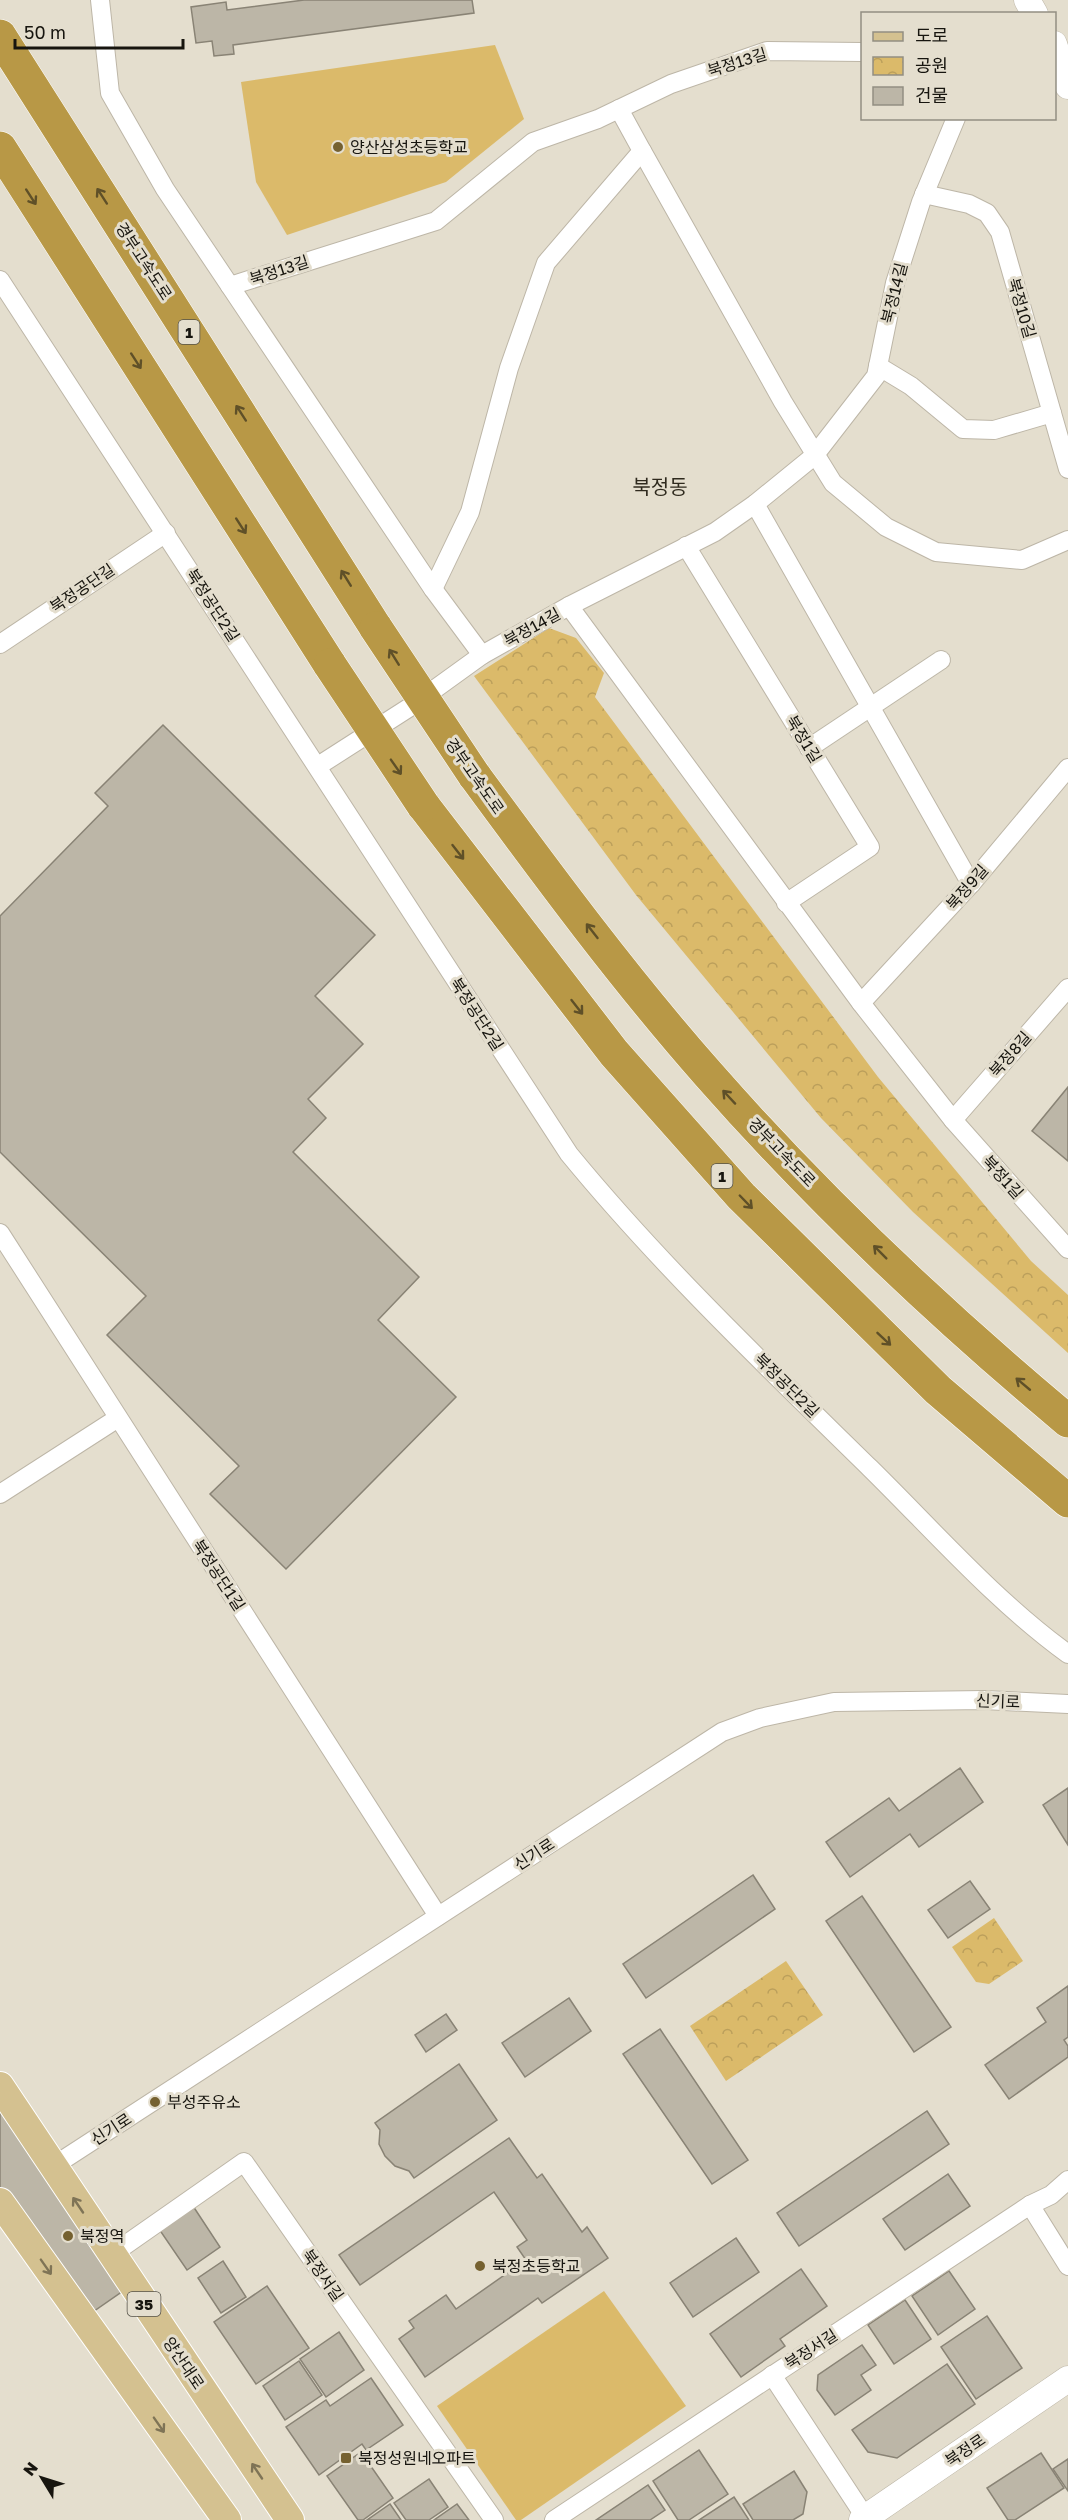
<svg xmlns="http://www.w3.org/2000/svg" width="1068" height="2520" viewBox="0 0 1068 2520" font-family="'Golos Text','Noto Sans KR',sans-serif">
<defs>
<pattern id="park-crowns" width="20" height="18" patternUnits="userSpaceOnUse" patternTransform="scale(1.5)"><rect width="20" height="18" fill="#dbba6a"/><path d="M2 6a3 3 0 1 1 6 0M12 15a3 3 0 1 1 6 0" fill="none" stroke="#bb9f5b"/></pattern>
</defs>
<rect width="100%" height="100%" fill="#e4dece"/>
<!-- park -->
<g fill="url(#park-crowns)">
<polygon points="549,628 576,638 604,673 595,697 878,1077 1031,1261 1068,1295 1068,1353 913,1212 821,1118 636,895 474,676"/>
<polygon points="994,1918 1023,1961 989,1984 976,1982 952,1947"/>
<polygon points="786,1961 823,2015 726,2081 690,2026"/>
</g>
<!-- garden -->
<g fill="#dbba6a">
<polygon points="495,45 524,119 446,182 287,235 256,182 241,82"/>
<polygon points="604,2291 686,2406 521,2520 516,2520 437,2406"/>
</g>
<!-- building -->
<g fill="#bcb6a7" stroke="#898375" stroke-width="1.5">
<polygon points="304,0 472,0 474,13 233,45 234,54 214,56 212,41 196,43 191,7 226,2 227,10"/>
<polygon points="163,725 375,935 315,996 363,1044 308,1099 326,1118 293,1152 419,1277 378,1320 456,1397 286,1569 210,1494 239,1466 107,1335 146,1296 0,1152 0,916 108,806 95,793"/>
<polygon points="1068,1087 1068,1161 1032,1131"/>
<polygon points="960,1768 983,1802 919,1847 910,1834 850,1877 826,1842 889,1798 899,1811"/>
<polygon points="1068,1788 1068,1845 1043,1805"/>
<polygon points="753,1875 775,1909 646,1998 623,1964"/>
<polygon points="970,1881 990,1909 948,1938 928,1910"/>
<polygon points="862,1896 951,2027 914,2052 826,1921"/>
<polygon points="1068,1986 1068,2037 1064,2040 1068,2046 1068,2057 1009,2099 985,2065 1046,2022 1037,2008"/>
<polygon points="569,1998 591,2031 525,2077 502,2043"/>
<polygon points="446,2014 457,2030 426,2052 415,2035"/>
<polygon points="660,2029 748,2160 712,2184 623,2054"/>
<polygon points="459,2064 497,2120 414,2178 409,2171 395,2166 385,2156 379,2144 380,2130 375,2123"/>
<polygon points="0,2084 136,2282 87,2316 0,2189"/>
<polygon points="927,2111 949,2144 799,2246 777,2213"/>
<polygon points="509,2138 537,2178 542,2174 582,2232 587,2227 608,2258 542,2303 538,2298 425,2377 399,2339 414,2328 409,2321 446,2295 456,2309 526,2260 517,2247 527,2240 494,2192 360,2285 339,2255"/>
<polygon points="948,2174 970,2206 905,2250 883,2219"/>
<polygon points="193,2206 220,2247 187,2270 159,2229"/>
<polygon points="736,2238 759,2272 693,2317 670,2283"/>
<polygon points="223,2261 246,2297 221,2313 198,2278"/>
<polygon points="801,2269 827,2306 780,2339 785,2346 741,2377 710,2334"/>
<polygon points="949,2271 975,2309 938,2335 912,2296"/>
<polygon points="267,2286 309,2348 256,2384 214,2322"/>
<polygon points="905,2300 931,2339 894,2364 868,2325"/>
<polygon points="987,2316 1022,2368 976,2399 941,2347"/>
<polygon points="339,2332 364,2370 326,2397 300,2359"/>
<polygon points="862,2345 876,2365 861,2375 871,2390 835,2415 817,2390 818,2375"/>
<polygon points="299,2361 322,2395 285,2420 263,2386"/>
<polygon points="947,2364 975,2404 897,2458 868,2452 852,2430"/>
<polygon points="371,2378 403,2425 366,2450 362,2444 319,2475 286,2427 326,2400 330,2406"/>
<polygon points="699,2450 728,2494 689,2520 678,2520 653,2481"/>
<polygon points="361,2452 393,2498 363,2520 358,2520 327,2476"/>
<polygon points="1041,2453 1064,2488 1015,2520 1008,2520 987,2488"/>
<polygon points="1068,2459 1068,2491 1053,2469"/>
<polygon points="794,2471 807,2492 803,2514 793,2520 753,2520 743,2504"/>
<polygon points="429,2479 448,2507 429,2520 406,2520 394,2503"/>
<polygon points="648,2485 665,2510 650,2520 596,2520"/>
<polygon points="734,2497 749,2520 699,2520"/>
<polygon points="390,2504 401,2520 367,2520"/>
<polygon points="457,2504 469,2520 434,2520"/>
</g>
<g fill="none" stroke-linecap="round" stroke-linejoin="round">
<!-- street casing -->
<g stroke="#bdb6a7" stroke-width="20">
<g id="street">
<polyline points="100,0 110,93 165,189 230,286"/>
<polyline points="642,151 783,402 833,483 886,527 936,552 1022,560 1068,540"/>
<polyline points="924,194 969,204 987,213 1000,232 1068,469"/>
<path d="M 0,280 L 569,1154 C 661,1266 767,1367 870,1468 C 934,1531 995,1601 1068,1654"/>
<polyline points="878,366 911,386 963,429 994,430 1052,413"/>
<polyline points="755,504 971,884"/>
<polyline points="686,546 870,847 786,903"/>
<polyline points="433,589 470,512 509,368 546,263 642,151 619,109"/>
<polyline points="569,606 861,1003 953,1120 1068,1249"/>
<polyline points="0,644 166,533"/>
<polyline points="482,655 433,589 230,286 436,221 533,142 598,119 671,84 767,51 862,52"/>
<polyline points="809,748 941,660"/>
<polyline points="318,766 410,707 482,655 569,606 715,532 755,504 814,456 876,376 895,283 921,202 956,118"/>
<polyline points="861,1003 971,884 1068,768"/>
<polyline points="953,1120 1068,988"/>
<polyline points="0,1233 438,1916"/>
<polyline points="0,1494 118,1418"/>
<polyline points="52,2167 722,1732 760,1718 834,1702 984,1700 1068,1704"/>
<polyline points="1030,2205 1068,2266"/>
<polyline points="111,2255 244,2162 494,2520"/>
<polyline points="772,2375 867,2520"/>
<polyline points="554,2520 1030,2205 1051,2195 1068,2180"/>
</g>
</g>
<!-- secondary casing -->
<g stroke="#bdb6a7" stroke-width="27">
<g id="secondary">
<polyline points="1027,0 1035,14"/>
<polyline points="1054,44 1068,86"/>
<polyline points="862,2520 1068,2379"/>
</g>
</g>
<!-- primary casing -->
<g stroke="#fff" stroke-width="30">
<g id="primary">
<polyline points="0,2086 290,2520"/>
<polyline points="0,2202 227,2520"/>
</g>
</g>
<!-- highway casing -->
<g stroke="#fff" stroke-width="34">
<g id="highway">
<polyline points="0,36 376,628"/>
<polyline points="0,148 330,665"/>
<path d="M 474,775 C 549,877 625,980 709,1075 C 819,1200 941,1315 1068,1421"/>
<polyline points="423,805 614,1053 741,1196 938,1390 1068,1501"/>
</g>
</g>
<!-- street -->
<use href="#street" stroke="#fff" stroke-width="18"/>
<!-- secondary -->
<use href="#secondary" stroke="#fff" stroke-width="26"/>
<!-- primary -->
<use href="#primary" stroke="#d4c190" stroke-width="28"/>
<!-- highway -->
<use href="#highway" stroke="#b89846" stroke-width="33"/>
<!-- highway-bridge casing -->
<g stroke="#fff" stroke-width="34" stroke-linecap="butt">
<g id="highway-bridge">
<polyline points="376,628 474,775"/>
<polyline points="330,665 423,805"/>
</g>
</g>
<!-- highway-bridge -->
<use href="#highway-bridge" stroke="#b89846" stroke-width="33"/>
</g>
<!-- one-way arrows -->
<defs><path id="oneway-shaft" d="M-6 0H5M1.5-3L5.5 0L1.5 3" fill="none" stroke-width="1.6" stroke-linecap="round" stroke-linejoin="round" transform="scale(1.5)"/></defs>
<g stroke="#5f5028">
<use href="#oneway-shaft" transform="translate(102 196) rotate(-123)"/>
<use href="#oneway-shaft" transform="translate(31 197) rotate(57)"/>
<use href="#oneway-shaft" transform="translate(136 361) rotate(57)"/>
<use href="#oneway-shaft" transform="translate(241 413) rotate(-123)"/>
<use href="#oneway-shaft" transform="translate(241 526) rotate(57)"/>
<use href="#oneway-shaft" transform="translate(346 578) rotate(-122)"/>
<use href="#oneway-shaft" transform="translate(394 657) rotate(-122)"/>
<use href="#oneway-shaft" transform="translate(396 767) rotate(55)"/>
<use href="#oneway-shaft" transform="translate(458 852) rotate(52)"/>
<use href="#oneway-shaft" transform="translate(592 931) rotate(-128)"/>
<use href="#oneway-shaft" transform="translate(577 1007) rotate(52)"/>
<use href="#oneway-shaft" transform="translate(729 1097) rotate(-133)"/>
<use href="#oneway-shaft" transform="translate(746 1202) rotate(46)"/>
<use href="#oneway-shaft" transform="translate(880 1252) rotate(-135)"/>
<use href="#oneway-shaft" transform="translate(884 1339) rotate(43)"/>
<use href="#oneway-shaft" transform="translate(1023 1384) rotate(-140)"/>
</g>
<g stroke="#7f7456">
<use href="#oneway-shaft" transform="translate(78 2205) rotate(-124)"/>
<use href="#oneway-shaft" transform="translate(46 2267) rotate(55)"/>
<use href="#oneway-shaft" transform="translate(159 2425) rotate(55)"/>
<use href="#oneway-shaft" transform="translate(257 2471) rotate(-124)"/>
</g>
<!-- markers -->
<g fill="#756130" stroke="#e4dece" stroke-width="2">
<circle cx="338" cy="147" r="6"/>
<circle cx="155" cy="2102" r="6"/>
<circle cx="68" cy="2236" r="6"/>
<circle cx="480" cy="2266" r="6"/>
<rect x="340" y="2452" width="12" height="12" rx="3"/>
</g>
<g text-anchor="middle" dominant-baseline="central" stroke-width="6" stroke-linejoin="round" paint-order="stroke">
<!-- shield labels -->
<g fill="#e4dece" stroke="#545148" stroke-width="1.5">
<rect x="178.5" y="320" width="21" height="24" rx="4.5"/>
<rect x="711.5" y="1164" width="21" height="24" rx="4.5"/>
<rect x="127.5" y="2292" width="33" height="24" rx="4.5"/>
</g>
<g font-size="15" font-weight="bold" fill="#17150f">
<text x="189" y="332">1</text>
<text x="722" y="1176">1</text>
<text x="144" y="2304">35</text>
</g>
<!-- street labels -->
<g font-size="16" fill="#17150f" stroke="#e4dece">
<text transform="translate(737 62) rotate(-17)">북정13길</text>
<text transform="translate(144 261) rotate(57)">경부고속도로</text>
<text transform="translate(279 270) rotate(-18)">북정13길</text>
<text transform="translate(894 293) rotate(-76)">북정14길</text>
<text transform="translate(1022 308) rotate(74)">북정10길</text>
<text transform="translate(82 588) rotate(-34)">북정공단길</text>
<text transform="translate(213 605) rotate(57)">북정공단2길</text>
<text transform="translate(532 627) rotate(-29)">북정14길</text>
<text transform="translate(804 739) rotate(59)">북정1길</text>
<text transform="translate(475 776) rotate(55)">경부고속도로</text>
<text transform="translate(967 887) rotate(-49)">북정9길</text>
<text transform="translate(477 1014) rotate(57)">북정공단2길</text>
<text transform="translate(1010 1054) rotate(-49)">북정8길</text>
<text transform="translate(782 1152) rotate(46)">경부고속도로</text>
<text transform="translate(1003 1177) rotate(48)">북정1길</text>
<text transform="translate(787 1385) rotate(45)">북정공단2길</text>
<text transform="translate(219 1575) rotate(57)">북정공단1길</text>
<text transform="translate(998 1701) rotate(2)">신기로</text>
<text transform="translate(534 1854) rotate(-33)">신기로</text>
<text transform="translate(111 2129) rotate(-33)">신기로</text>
<text transform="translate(323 2275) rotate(55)">북정서길</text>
<text transform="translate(811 2349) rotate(-33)">북정서길</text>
<text transform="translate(184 2363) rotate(56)">양산대로</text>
<text transform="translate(965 2450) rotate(-34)">북정로</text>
</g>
<!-- poi labels -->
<g font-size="16" fill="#17150f" stroke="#e4dece" text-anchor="start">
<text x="350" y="147">양산삼성초등학교</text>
<text x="167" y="2102">부성주유소</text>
<text x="80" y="2236">북정역</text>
<text x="492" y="2266">북정초등학교</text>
<text x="358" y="2458">북정성원네오파트</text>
</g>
<!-- quarter labels -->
<g font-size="20" fill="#2f2a1e" stroke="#e4dece">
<text x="660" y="486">북정동</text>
</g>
</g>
<!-- legend -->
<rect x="861" y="12" width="195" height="108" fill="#e4dece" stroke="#928e82" stroke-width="1.5"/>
<rect x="873" y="32" width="30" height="9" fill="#d4c190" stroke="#928e82" stroke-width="1.5"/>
<text x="915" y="42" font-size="18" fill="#17150f">도로</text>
<rect x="873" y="57" width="30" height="18" fill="url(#park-crowns)" stroke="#928e82" stroke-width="1.5"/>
<text x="915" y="72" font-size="18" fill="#17150f">공원</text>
<rect x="873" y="87" width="30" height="18" fill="#bcb6a7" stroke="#928e82" stroke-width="1.5"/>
<text x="915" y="102" font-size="18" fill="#17150f">건물</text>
<!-- north arrow -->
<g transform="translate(42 2478) rotate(308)" stroke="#e4dece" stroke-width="4.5" paint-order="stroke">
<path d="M0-4.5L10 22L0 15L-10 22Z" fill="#17150f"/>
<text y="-9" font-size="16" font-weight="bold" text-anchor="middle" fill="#17150f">N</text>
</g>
<!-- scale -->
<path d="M15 39v9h168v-9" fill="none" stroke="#17150f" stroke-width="3"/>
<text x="24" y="39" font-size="18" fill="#17150f" stroke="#e4dece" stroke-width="4.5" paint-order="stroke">50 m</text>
</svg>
